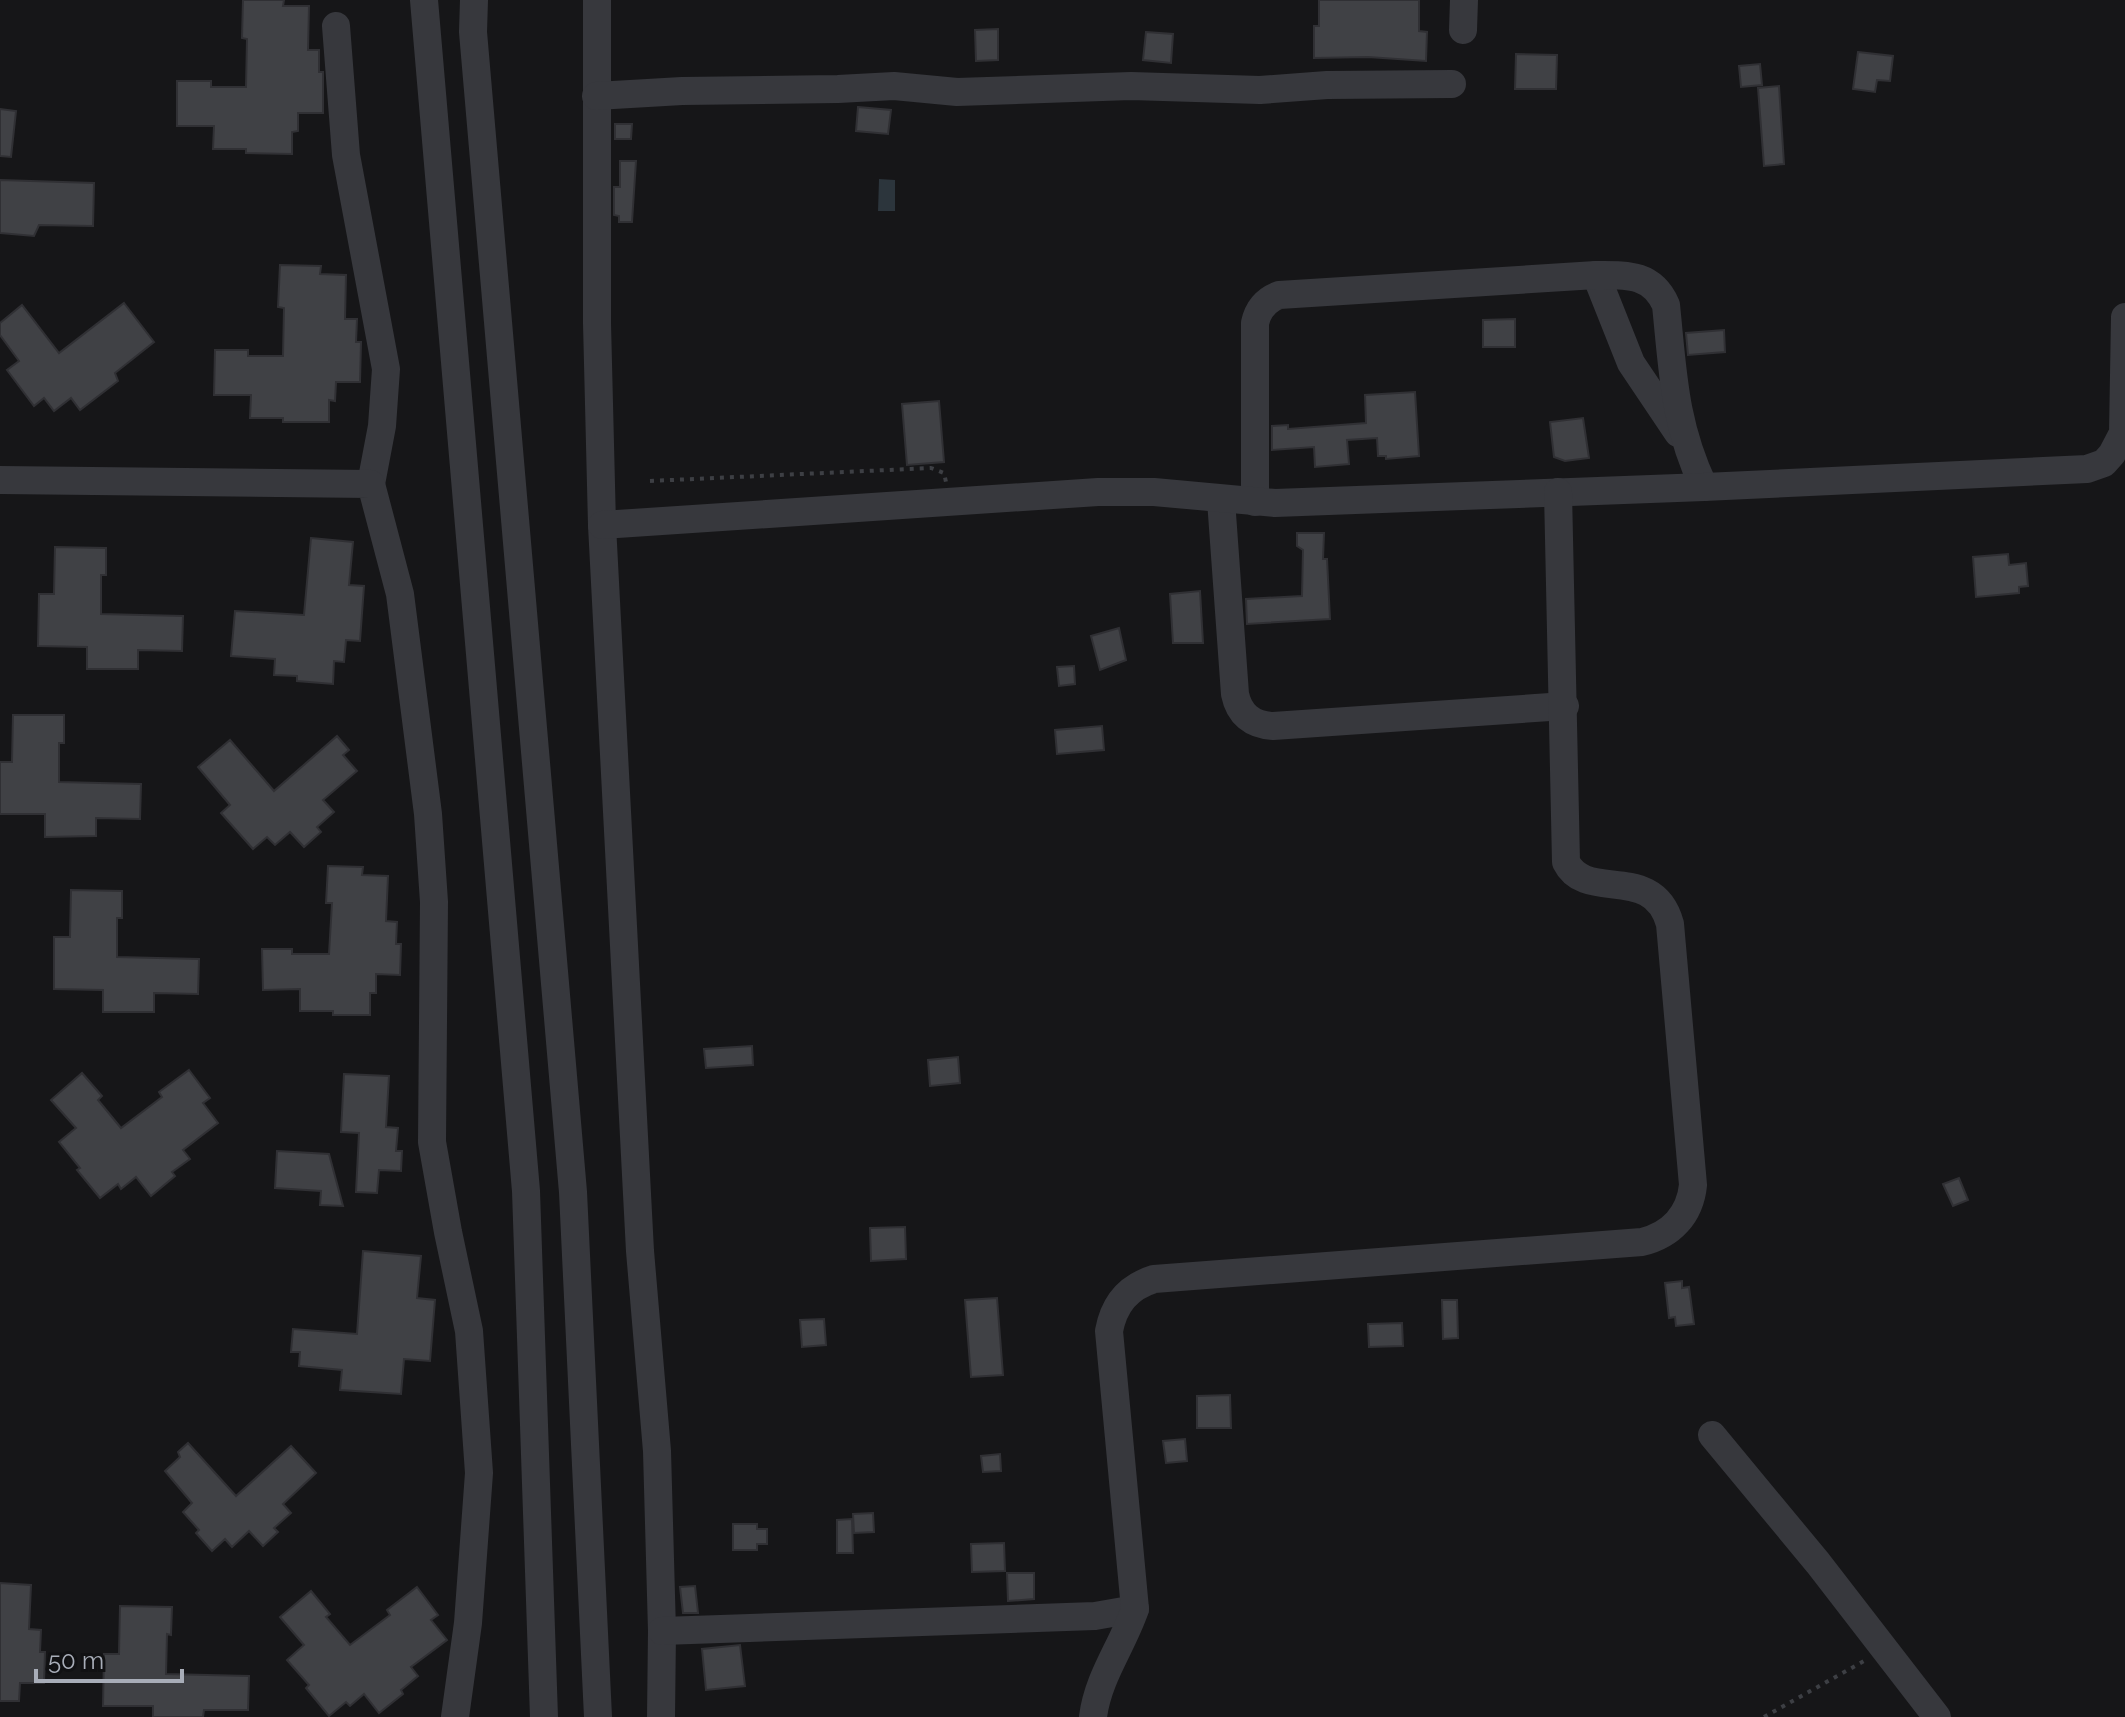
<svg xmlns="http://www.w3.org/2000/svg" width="2125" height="1717" viewBox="0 0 2125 1717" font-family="Raleway,sans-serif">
<rect width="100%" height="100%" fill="#161618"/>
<!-- water -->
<polygon fill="#2c353c" points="879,179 895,180 895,211 878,211"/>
<!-- building -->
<g fill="#404145" stroke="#303034" stroke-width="2">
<polygon points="243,0 284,0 283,6 309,6 308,50 319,50 319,72 323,72 323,113 298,113 298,131 292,132 292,154 246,153 246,149 213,149 214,126 177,126 177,81 211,81 211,87 246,87 247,39 242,38"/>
<polygon points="1319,0 1419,0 1419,31 1427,32 1426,61 1368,57 1314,58 1314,26 1319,26"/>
<polygon points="998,29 998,60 976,61 975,30"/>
<polygon points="1146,32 1173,34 1171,63 1143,60"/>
<polygon points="1858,52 1893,56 1890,81 1877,80 1875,92 1853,89"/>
<polygon points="1516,54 1557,55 1556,89 1515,89"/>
<polygon points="1760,64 1762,85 1741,87 1739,66"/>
<polygon points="1779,86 1784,164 1764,166 1758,88"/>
<polygon points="858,107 891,110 888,134 856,131"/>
<polygon points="0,109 16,111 11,157 0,156"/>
<polygon points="615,124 632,124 631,139 615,139"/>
<polygon points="620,161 636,161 632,222 619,222 619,216 614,215 614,187 620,187"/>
<polygon points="0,180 94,183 93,226 39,225 34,236 0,233"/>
<polygon points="280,265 321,266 320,274 346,275 345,319 357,319 356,342 361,342 360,382 336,382 335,401 329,400 329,422 283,422 283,418 250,418 251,395 214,395 215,350 248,350 248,356 283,356 284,308 278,307"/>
<polygon points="124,303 154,342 115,373 118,381 80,410 71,398 54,411 44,398 34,406 7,370 19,361 0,335 0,323 22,305 59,353"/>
<polygon points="1515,319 1515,347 1483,347 1483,320"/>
<polygon points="1724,330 1725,352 1688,355 1686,333"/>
<polygon points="1415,392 1419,456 1386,459 1386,456 1378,456 1377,438 1347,440 1349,464 1315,467 1314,447 1272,450 1272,426 1288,425 1288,429 1366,423 1365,395"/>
<polygon points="939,401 944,462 907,465 902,404"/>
<polygon points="1583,418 1589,458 1565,461 1554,457 1550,422"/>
<polygon points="1297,533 1324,533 1323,559 1327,559 1330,619 1247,624 1246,599 1302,596 1303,550 1297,546"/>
<polygon points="311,538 353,542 349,585 364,586 360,641 346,640 344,662 334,661 333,684 297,681 297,676 274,675 275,659 231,656 235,611 304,615"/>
<polygon points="55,547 106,548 106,575 101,575 101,614 183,616 182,651 138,650 138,669 87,669 87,647 38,646 39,594 54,594"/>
<polygon points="2008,554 2009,565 2026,563 2028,586 2019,587 2019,593 1976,597 1973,557"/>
<polygon points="1200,591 1203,643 1173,643 1170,594"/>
<polygon points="1119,628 1126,660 1100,670 1091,636"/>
<polygon points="1074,666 1075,684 1059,686 1057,667"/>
<polygon points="13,715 64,715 64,743 59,743 59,782 141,784 140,819 96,818 96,836 45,837 45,814 0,814 0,762 12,762"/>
<polygon points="1102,726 1104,750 1057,754 1055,730"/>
<polygon points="337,736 349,750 343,755 357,771 323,800 334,812 317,827 321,832 304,847 290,832 275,845 267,837 253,849 221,813 230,805 198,767 230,740 274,791"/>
<polygon points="328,866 363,867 362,875 388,876 386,921 397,922 396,944 401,944 400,975 376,974 376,993 370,993 370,1015 333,1015 333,1011 300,1011 300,989 263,990 262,949 292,949 292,954 329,954 332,903 326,903"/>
<polygon points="71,890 122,891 122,918 117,918 117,957 199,959 198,994 154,993 154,1012 103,1012 103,990 54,989 54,937 70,937"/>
<polygon points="752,1046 753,1065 706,1068 704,1049"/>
<polygon points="958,1057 960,1083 930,1086 928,1060"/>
<polygon points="189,1070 210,1098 203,1103 218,1123 183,1150 190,1159 172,1172 175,1176 151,1196 136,1177 121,1189 118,1184 100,1198 77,1170 80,1168 59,1142 76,1128 51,1100 82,1073 102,1096 98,1100 121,1128 162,1097 159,1092"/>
<polygon points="344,1074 389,1076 386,1127 398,1128 396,1151 402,1151 401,1171 379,1170 377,1193 356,1192 359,1133 341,1132"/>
<polygon points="277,1151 329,1154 343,1206 320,1205 321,1191 275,1188"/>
<polygon points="1959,1178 1968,1200 1953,1206 1943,1184"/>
<polygon points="905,1227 906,1259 871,1261 870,1228"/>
<polygon points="363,1251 421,1256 417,1298 435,1300 430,1361 404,1359 401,1394 340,1390 342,1370 299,1366 300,1352 291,1352 293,1329 357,1334"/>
<polygon points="1682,1281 1682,1288 1689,1287 1694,1324 1676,1326 1675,1317 1669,1318 1665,1283"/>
<polygon points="997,1298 1003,1375 971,1377 965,1300"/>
<polygon points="1442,1300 1457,1300 1458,1338 1443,1339"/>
<polygon points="824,1319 826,1345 802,1347 800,1320"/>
<polygon points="1402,1323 1403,1346 1369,1347 1368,1324"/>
<polygon points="1230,1395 1231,1428 1197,1428 1197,1396"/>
<polygon points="1185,1439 1187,1461 1166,1463 1163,1441"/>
<polygon points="188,1443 236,1496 291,1446 316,1473 283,1504 291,1513 274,1528 278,1532 263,1546 249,1531 232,1547 225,1539 212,1551 196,1533 199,1530 183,1512 192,1503 165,1471 180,1457 178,1452"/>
<polygon points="1000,1454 1001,1471 983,1472 981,1456"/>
<polygon points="873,1513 874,1532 854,1533 853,1514"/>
<polygon points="852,1519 853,1553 837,1553 837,1520"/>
<polygon points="733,1524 757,1524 757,1529 767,1529 767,1544 757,1544 757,1550 733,1550"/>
<polygon points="1004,1543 1005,1571 972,1572 971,1544"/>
<polygon points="1007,1573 1034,1573 1034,1599 1008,1601"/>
<polygon points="0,1583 31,1585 29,1629 41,1630 40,1652 45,1652 44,1683 20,1683 19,1701 0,1701"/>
<polygon points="695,1586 698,1613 683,1613 680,1587"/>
<polygon points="417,1587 438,1615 431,1620 447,1640 411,1667 418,1676 401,1690 403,1694 379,1713 364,1694 350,1706 346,1702 329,1716 306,1688 309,1685 287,1660 304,1645 280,1617 311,1591 330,1614 326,1617 350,1645 390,1615 387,1610"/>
<polygon points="120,1606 172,1607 171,1635 167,1634 166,1674 249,1676 248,1710 204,1710 203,1717 153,1717 153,1706 103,1706 104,1654 119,1654"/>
<polygon points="740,1645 745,1686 706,1690 702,1649"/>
</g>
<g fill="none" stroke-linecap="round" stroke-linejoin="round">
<!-- path -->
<g stroke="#3d3f44" stroke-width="4" stroke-dasharray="4 6" stroke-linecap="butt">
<polyline points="650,481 931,468 944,473 946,482"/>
<polyline points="1764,1717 1864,1661"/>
</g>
<!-- minor -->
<g stroke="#37383d" stroke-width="28">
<polyline points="424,0 526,1191 544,1717"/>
<polyline points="474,0 473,32 573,1192 598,1717"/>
<polyline points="597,0 597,323 602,525 640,1251 657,1451 662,1631 661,1717"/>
<polyline points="336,26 346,155 386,369 382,426 371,484"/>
<polyline points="1463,30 1464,0"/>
<polyline points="596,96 682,91 838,89 894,86 957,92 1131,86 1260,90 1327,85 1452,84"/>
<polyline points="1596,275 1631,363 1678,433"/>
<polyline points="0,480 371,484 400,594 428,814 434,902 432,1142 448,1232 469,1331 479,1473 468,1623 455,1717"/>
<path d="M 1221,500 L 1235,694 C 1239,714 1252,725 1273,726 L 1565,706"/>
<path d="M 1255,502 L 1255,323 C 1258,309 1266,300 1279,295 L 1596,275 C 1626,275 1652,273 1666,305 C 1673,373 1674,424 1704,487"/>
<polyline points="602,525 1098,492 1154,492 1275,503 1704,487 2087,469 2104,463 2112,454 2123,433 2125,317"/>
<polyline points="1712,1435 1818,1563 1937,1717"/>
<polyline points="662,1631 1095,1616 1135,1609"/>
<path d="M 1093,1717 C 1098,1677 1122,1647 1135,1609 L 1109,1331 C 1114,1304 1128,1287 1154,1279 L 1642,1242 C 1671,1235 1690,1215 1693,1185 L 1670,924 C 1653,862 1586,903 1566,862 L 1558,492"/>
</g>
</g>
<!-- scale -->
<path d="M36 1669v12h146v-12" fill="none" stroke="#a8adb8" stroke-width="4"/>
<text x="48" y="1669" font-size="24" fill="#a8adb8" stroke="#111113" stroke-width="6" paint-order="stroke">50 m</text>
</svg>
